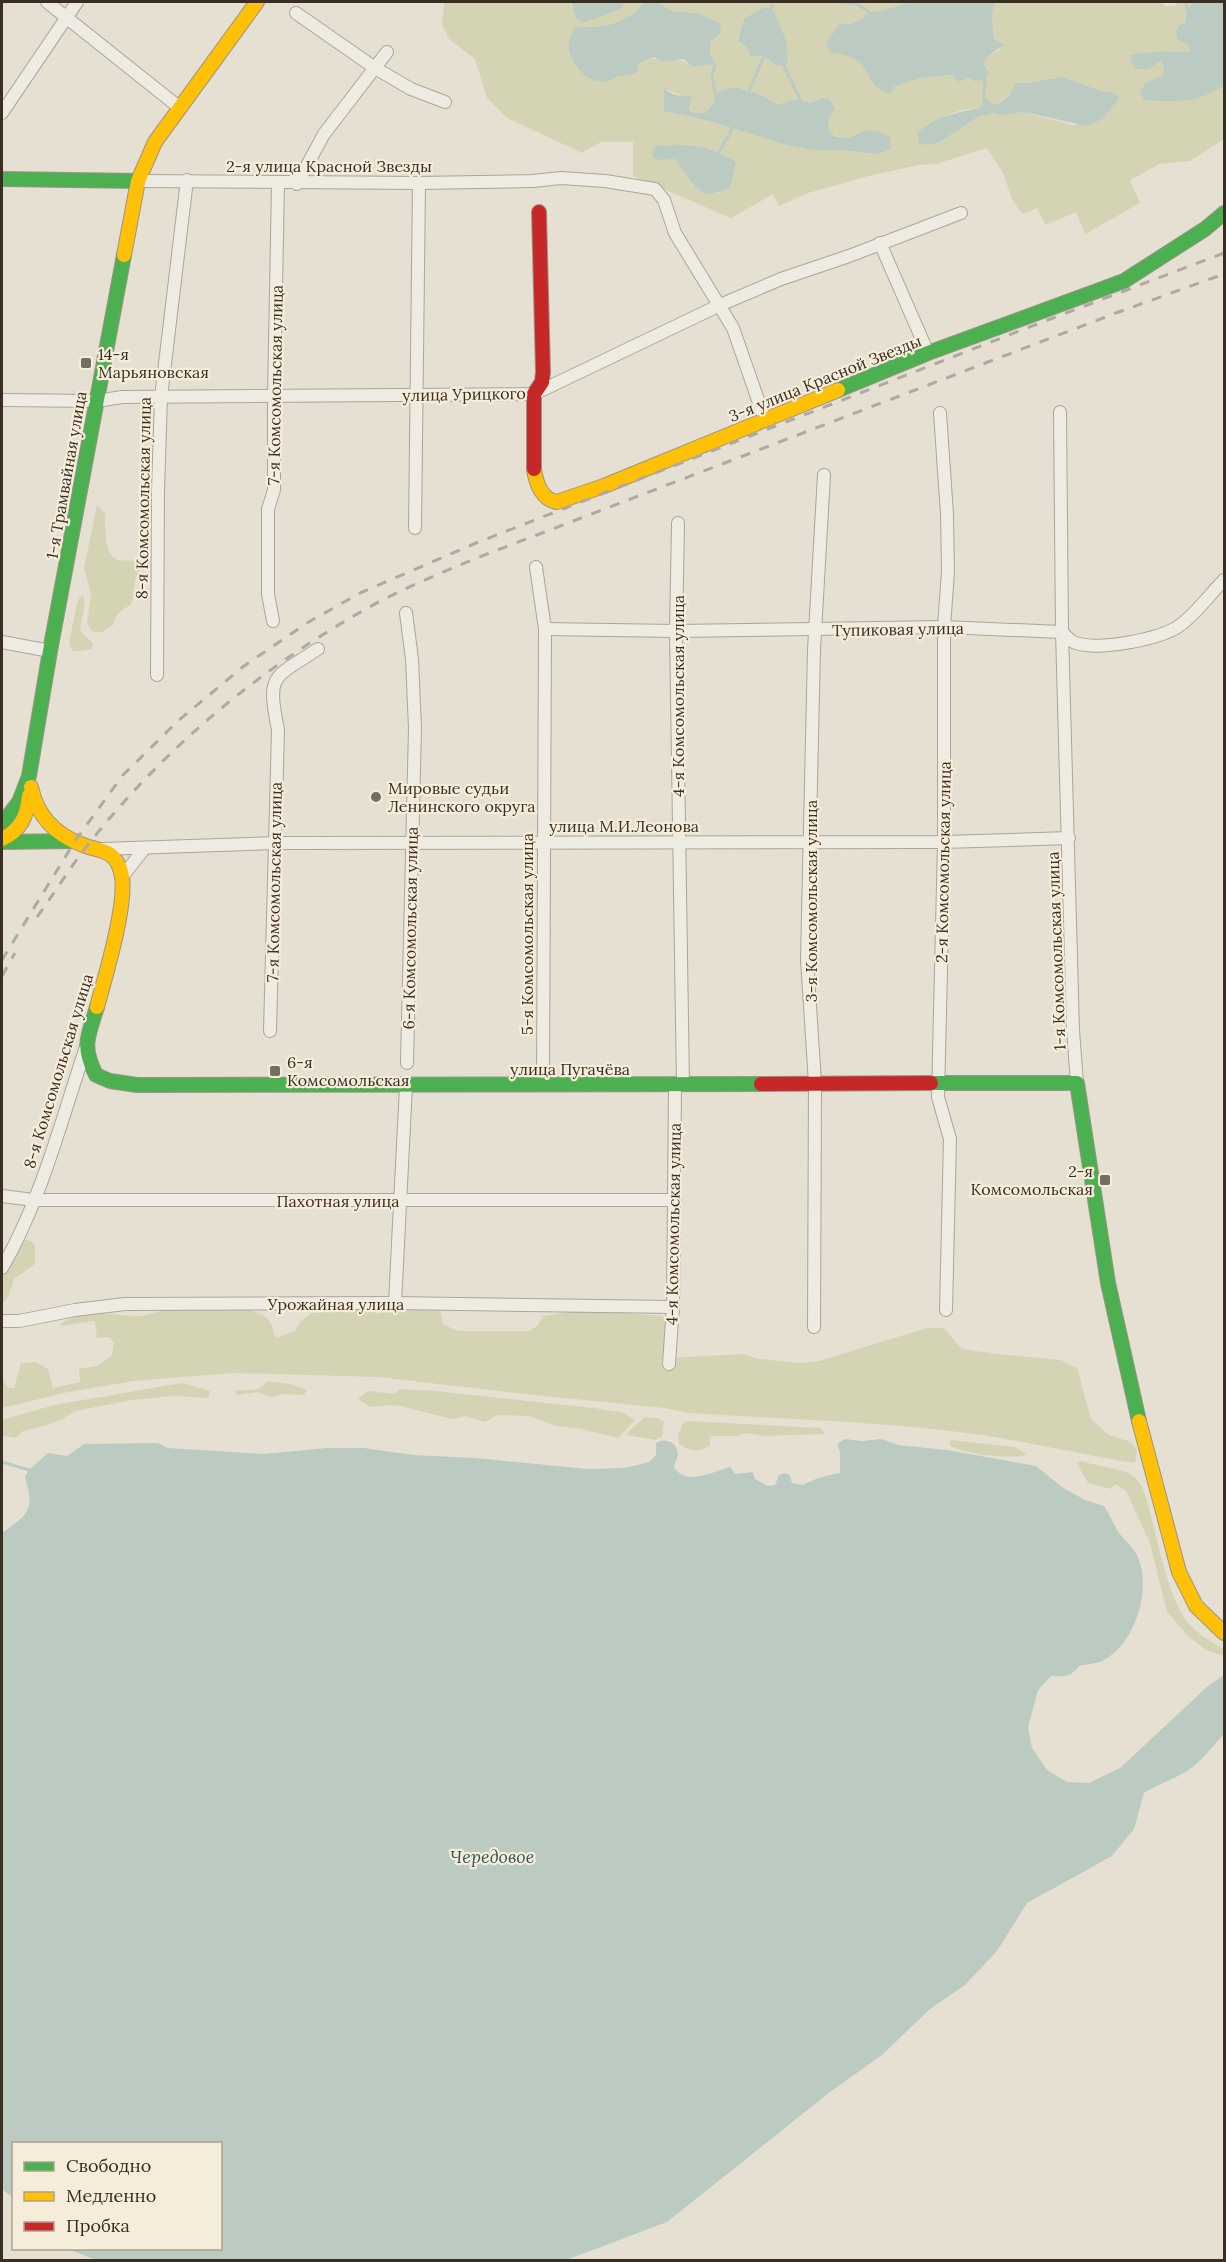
<svg xmlns="http://www.w3.org/2000/svg" width="1226" height="2262" viewBox="0 0 1226 2262" font-family="Lora,serif">
<rect width="100%" height="100%" fill="#e5e0d2"/>
<!-- green -->
<g fill="#d4d4b5" fill-rule="evenodd">
<path d="M 444,2 L 571,2 L 571,7 L 599,17 L 621,9 L 624,2 L 644,2 C 628,25 603,28 575,27 L 638,63 C 656,56 677,55 693,67 L 715,64 L 710,54 L 710,42 L 720,34 L 708,19 L 697,13 L 672,11 L 657,2 L 911,2 L 884,10 L 869,12 L 862,19 L 848,25 L 833,34 L 826,43 L 831,52 C 853,54 862,59 871,79 L 894,87 L 921,78 L 952,75 L 958,82 L 983,65 L 988,56 L 1000,50 C 993,34 990,18 995,2 L 1160,2 L 1166,6 L 1175,6 L 1176,2 L 1193,2 L 1187,10 L 1185,23 L 1191,52 L 1159,51 L 1131,55 L 1132,64 L 1136,69 L 1157,64 L 1161,61 L 1165,67 L 1162,75 L 1158,78 L 1144,100 C 1175,103 1198,102 1224,86 L 1224,139 L 1190,161 L 1160,164 L 1130,180 L 1140,203 L 1085,234 L 1076,212 L 1046,225 L 1037,208 L 1022,214 L 1012,199 L 1003,173 L 987,148 L 936,164 L 919,165 L 869,176 L 808,193 L 779,206 L 773,194 L 731,218 L 633,176 L 633,142 L 601,142 L 582,153 L 507,118 L 487,98 L 475,59 L 449,39 L 442,25 ZM 774,11 L 787,42 L 788,64 L 777,66 L 764,56 L 750,56 L 747,47 L 738,41 L 744,19 ZM 1063,77 L 1102,91 L 1112,92 L 1120,97 L 1103,119 L 1073,125 L 1024,112 L 1003,114 L 994,113 L 978,117 L 940,142 L 927,124 C 939,122 947,114 959,111 C 983,106 1004,109 1016,83 L 1027,83 ZM 735,87 L 761,95 L 777,104 L 800,99 L 810,103 L 822,98 L 829,118 L 827,130 C 841,142 851,139 866,130 L 878,154 L 839,150 L 811,150 L 783,144 L 709,121 L 664,111 L 665,89 L 685,97 L 689,111 L 695,113 L 706,113 L 714,102 ZM 656,145 C 665,146 671,145 680,145 C 701,145 719,150 736,162 L 720,193 C 692,198 690,176 675,158 L 661,160 Z"/>
<path d="M 97,505 L 105,513 C 106,525 103,552 116,559 C 123,562 142,560 151,562 L 151,568 L 139,571 C 132,584 135,592 131,605 C 121,610 115,614 113,625 L 102,632 L 93,632 L 87,623 L 91,594 L 84,568 Z"/>
<polygon points="83,596 85,603 80,630 93,644 92,649 74,652 71,649 69,643 77,603 80,597"/>
<polygon points="22,1239 31,1241 35,1245 35,1264 14,1279 9,1295 2,1305 2,1276 15,1256"/>
<path d="M 398,1307 L 440,1309 L 443,1324 L 457,1331 L 530,1331 L 538,1325 L 543,1316 L 583,1310 L 663,1316 L 667,1323 L 666,1358 L 744,1354 L 758,1359 L 801,1363 L 819,1361 L 927,1328 L 944,1328 L 962,1349 L 997,1354 L 1061,1360 L 1077,1368 L 1091,1419 L 1109,1435 L 1131,1442 L 1137,1451 L 1135,1463 C 1076,1454 1018,1439 959,1432 C 869,1421 779,1419 689,1413 L 664,1408 L 534,1395 L 378,1377 L 233,1373 L 133,1381 L 64,1393 L 2,1408 L 2,1379 L 8,1388 L 14,1388 L 21,1363 L 36,1362 L 48,1369 L 53,1388 L 80,1382 L 79,1369 L 97,1366 L 112,1355 L 114,1343 L 109,1337 L 97,1338 L 95,1321 L 59,1326 C 79,1306 115,1316 140,1316 C 149,1315 158,1311 167,1310 C 183,1309 246,1307 259,1313 C 271,1318 272,1327 276,1338 L 295,1331 L 301,1321 L 311,1313 L 363,1308 L 375,1310 L 377,1314 Z"/>
<path d="M 267,1381 L 290,1384 L 307,1390 L 304,1395 L 284,1394 L 271,1397 L 258,1392 L 237,1395 L 234,1391 C 246,1388 260,1394 267,1381 Z"/>
<polygon points="182,1383 210,1391 208,1398 174,1396 132,1400 75,1411 64,1418 44,1426 23,1431 16,1438 2,1436 2,1420 54,1405"/>
<polygon points="400,1389 435,1391 594,1408 624,1413 635,1420 618,1438 581,1429 557,1426 529,1416 498,1415 484,1422 466,1416 451,1419 401,1406 388,1405 370,1407 358,1399 368,1391 394,1394"/>
<polygon points="645,1417 658,1418 664,1422 662,1436 656,1440 627,1435 628,1432"/>
<path d="M 688,1421 L 821,1428 L 825,1434 L 762,1436 L 747,1433 L 736,1436 L 710,1436 L 710,1445 C 699,1453 690,1451 679,1444 L 678,1435 L 683,1423 Z"/>
<path d="M 951,1440 L 1014,1447 L 1026,1453 L 1024,1456 C 1006,1458 964,1455 949,1445 Z"/>
<path d="M 1083,1461 C 1095,1466 1124,1469 1132,1475 C 1143,1483 1147,1500 1150,1512 C 1159,1544 1168,1600 1190,1625 C 1199,1635 1213,1643 1224,1649 L 1224,1656 L 1206,1650 L 1189,1637 L 1167,1612 L 1150,1543 L 1126,1491 L 1115,1484 L 1111,1489 L 1088,1483 L 1077,1463 Z"/>
</g>
<!-- water -->
<g fill="#bccbc2">
<polygon points="571,2 624,2 621,9 583,23 576,18"/>
<path d="M 644,2 L 657,2 L 672,11 L 697,13 L 721,24 L 720,34 L 710,42 L 710,54 L 715,64 L 693,67 L 683,59 L 662,62 L 655,57 L 639,63 L 637,72 C 630,75 627,75 619,76 C 613,77 617,78 610,80 C 593,86 579,73 572,59 C 566,47 569,38 575,27 C 602,28 628,25 644,2 Z"/>
<path d="M 911,2 L 995,2 C 991,14 992,26 995,39 L 1004,45 L 988,56 L 983,65 L 989,72 L 985,80 L 974,81 L 971,77 L 958,82 L 952,75 L 921,78 L 894,87 L 891,94 C 859,86 878,56 831,53 L 826,43 L 840,23 L 848,25 L 862,19 L 869,12 L 884,10 Z"/>
<path d="M 1193,2 L 1224,2 L 1224,86 C 1196,103 1177,103 1144,100 L 1140,93 L 1145,83 L 1162,76 L 1164,67 L 1161,61 L 1149,69 L 1136,69 L 1132,64 L 1130,55 L 1159,51 L 1190,52 L 1188,44 L 1178,40 L 1176,31 L 1178,26 L 1185,23 L 1187,10 Z"/>
<polygon points="765,7 774,11 787,42 788,64 777,66 764,56 750,56 747,47 738,41 744,19"/>
<path d="M 1063,77 L 1102,91 L 1112,92 L 1120,97 L 1103,119 L 1086,126 L 1024,112 L 1003,115 L 994,113 L 978,117 L 940,142 L 928,145 L 919,144 L 918,132 C 934,117 959,112 980,108 L 984,97 L 993,104 C 1005,103 1011,94 1015,83 L 1027,83 Z"/>
<path d="M 735,87 L 761,95 L 777,104 L 800,99 L 810,103 L 822,98 L 829,99 L 835,109 L 829,118 L 828,130 L 836,137 L 849,138 L 866,130 L 878,131 L 890,137 L 891,149 L 878,154 L 839,150 L 811,150 L 783,144 L 709,121 L 664,111 L 664,88 C 671,95 683,98 692,95 L 689,110 L 695,113 L 706,113 L 714,102 L 715,93 Z"/>
<path d="M 656,145 C 665,146 671,145 680,145 C 701,145 719,150 736,162 L 730,187 C 697,207 692,179 675,159 L 661,160 L 653,158 L 653,148 Z"/>
<path d="M 845,1439 L 862,1441 L 881,1439 L 898,1445 L 947,1450 L 1036,1466 L 1062,1487 L 1085,1500 L 1104,1506 C 1109,1514 1113,1522 1117,1530 C 1124,1541 1135,1547 1139,1560 C 1151,1592 1134,1646 1102,1661 C 1096,1664 1086,1664 1079,1666 C 1071,1677 1065,1677 1051,1676 L 1038,1690 L 1028,1727 L 1032,1748 L 1047,1770 L 1067,1782 L 1089,1783 L 1120,1768 L 1208,1686 L 1224,1675 L 1224,1734 C 1213,1746 1201,1762 1187,1771 C 1173,1780 1158,1784 1144,1793 L 1134,1829 L 1112,1856 L 1027,1903 L 997,1951 L 965,1985 L 930,2009 L 882,2055 L 830,2092 L 667,2222 L 566,2260 L 96,2260 L 68,2249 L 220,2248 L 220,2144 L 14,2144 L 13,2198 L 2,2189 L 2,1531 L 5,1531 C 31,1512 34,1508 25,1477 L 29,1470 L 48,1453 L 67,1456 L 84,1444 L 158,1443 L 168,1448 L 264,1454 L 327,1448 L 364,1448 L 413,1455 L 475,1458 L 588,1469 L 625,1468 L 649,1462 L 656,1455 L 656,1443 C 665,1437 677,1442 678,1454 C 678,1459 674,1463 674,1468 C 689,1486 711,1472 730,1467 L 735,1474 L 753,1472 L 755,1479 L 768,1486 L 775,1485 L 779,1475 L 786,1473 L 790,1476 L 792,1483 L 803,1485 C 813,1479 828,1475 840,1473 L 840,1452 L 837,1444 Z"/>
</g>
<g fill="none" stroke-linecap="round" stroke-linejoin="round">
<!-- stream -->
<g stroke="#bccbc2" stroke-width="3">
<polyline points="839,2 857,4 869,12"/>
<polyline points="1186,2 1187,10"/>
<polyline points="771,9 773,2"/>
<polyline points="783,64 800,99"/>
<polyline points="749,91 764,56"/>
<polyline points="715,93 712,76 715,64"/>
<polyline points="984,97 985,80"/>
<polyline points="720,151 732,129"/>
<polyline points="2,1462 29,1470"/>
</g>
<!-- street casing -->
<g stroke="#aba59a" stroke-width="14">
<g id="street">
<polyline points="47,2 180,108"/>
<polyline points="296,13 375,68 411,89 445,102"/>
<polyline points="2,113 77,2"/>
<polyline points="138,181 419,183 533,181 561,178 605,181 655,189 664,200 675,233 733,328 765,420"/>
<polyline points="297,184 324,134 387,52"/>
<polyline points="880,243 928,353"/>
<polyline points="2,400 97,401 122,397 534,394 720,305 781,279 849,256 961,213"/>
<polyline points="1060,412 1062,632 1073,1030 1077,1083"/>
<polyline points="940,413 947,514 948,571 944,627 944,842 938,1097 950,1139 946,1310"/>
<polyline points="678,523 676,631 683,1085"/>
<polyline points="415,528 419,183"/>
<polyline points="536,567 545,629 543,1085"/>
<polyline points="406,613 412,659 415,728 407,1063"/>
<polyline points="273,621 268,594 268,509 274,490 274,396 278,184"/>
<path d="M 545,629 L 676,631 L 944,627 L 1062,632 C 1066,636 1071,642 1076,643 C 1099,651 1160,639 1179,626 C 1196,614 1210,594 1224,580"/>
<polyline points="2,642 50,651"/>
<polyline points="157,675 158,490 161,397 187,180"/>
<polyline points="102,849 275,843 944,842 1069,838"/>
<polyline points="122,877 144,849"/>
<path d="M 270,1031 L 278,730 C 267,674 272,679 318,649"/>
<polyline points="2,1196 34,1200 675,1200"/>
<path d="M 2,1268 C 41,1201 61,1121 86,1047"/>
<polyline points="395,1303 406,1086"/>
<polyline points="2,1321 19,1321 75,1310 125,1304 395,1303 673,1307"/>
<polyline points="814,1327 815,1083 807,960 814,650 824,475"/>
<polyline points="669,1364 673,1307 675,1085"/>
</g>
</g>
<!-- fast casing -->
<g stroke="#9b958a" stroke-width="16">
<g id="fast">
<polyline points="2,179 138,181"/>
<polyline points="838,390 928,353 1124,281 1205,229 1224,213"/>
<polyline points="2,824 19,802 29,776 50,651 124,255"/>
<polyline points="2,842 74,841"/>
<path d="M 97,1007 C 88,1037 81,1045 96,1075 L 110,1081 L 137,1085 L 761,1084"/>
<polyline points="931,1083 1077,1083 1108,1283 1139,1421"/>
</g>
</g>
<!-- slow casing -->
<g stroke="#9b958a" stroke-width="16">
<g id="slow">
<polyline points="124,255 138,181 155,142 257,2"/>
<path d="M 534,469 C 536,483 542,500 557,502 L 604,486 L 838,390"/>
<path d="M 31,787 C 37,816 56,835 83,845 C 101,852 115,849 121,872 C 129,899 105,977 97,1007"/>
<path d="M 2,839 C 21,830 27,816 29,796"/>
<polyline points="1139,1421 1179,1572 1196,1606 1224,1633"/>
</g>
</g>
<!-- jam casing -->
<g stroke="#9b958a" stroke-width="16">
<g id="jam">
<polyline points="534,469 534,394 542,382 543,372 539,212"/>
<polyline points="761,1084 931,1083"/>
</g>
</g>
<!-- street -->
<use href="#street" stroke="#eeebe3" stroke-width="12"/>
<!-- fast -->
<use href="#fast" stroke="#4caf50" stroke-width="14"/>
<!-- slow -->
<use href="#slow" stroke="#ffc107" stroke-width="14"/>
<!-- jam -->
<use href="#jam" stroke="#c62828" stroke-width="14"/>
<!-- rail -->
<g stroke="#aeaaa3" stroke-width="3" stroke-dasharray="10 10" stroke-linecap="butt">
<path d="M 37,917 C 54,894 69,869 87,846 C 162,750 259,669 366,609 C 403,588 443,572 482,556 L 1116,313 L 1224,274"/>
<polyline points="2,960 75,841 123,775 179,720 244,666 307,623 360,593 476,543 1032,326 1224,253"/>
<polyline points="2,976 15,953"/>
</g>
</g>
<!-- markers -->
<g fill="#766c60" stroke="#f5edda" stroke-width="2">
<rect x="80" y="357" width="12" height="12" rx="3"/>
<circle cx="376" cy="797" r="6"/>
<rect x="269" y="1065" width="12" height="12" rx="3"/>
<rect x="1099" y="1174" width="12" height="12" rx="3"/>
</g>
<g text-anchor="middle" dominant-baseline="central" stroke-width="4.5" stroke-linejoin="round" paint-order="stroke">
<!-- street labels -->
<g font-size="16" fill="#3a2e22" stroke="#f5edda">
<text x="329" y="166">2-я улица Красной Звезды</text>
<text transform="translate(825 378) rotate(-22)">3-я улица Красной Звезды</text>
<text transform="translate(275 385) rotate(-89)">7-я Комсомольская улица</text>
<text transform="translate(464 394) rotate(-1)">улица Урицкого</text>
<text transform="translate(66 475) rotate(-80)">1-я Трамвайная улица</text>
<text transform="translate(143 498) rotate(-89)">8-я Комсомольская улица</text>
<text transform="translate(898 629) rotate(-1)">Тупиковая улица</text>
<text transform="translate(678 696) rotate(-90)">4-я Комсомольская улица</text>
<text x="624" y="826">улица М.И.Леонова</text>
<text transform="translate(943 862) rotate(-89)">2-я Комсомольская улица</text>
<text transform="translate(274 882) rotate(-89)">7-я Комсомольская улица</text>
<text transform="translate(811 901) rotate(-90)">3-я Комсомольская улица</text>
<text transform="translate(410 928) rotate(-89)">6-я Комсомольская улица</text>
<text transform="translate(527 934) rotate(-90)">5-я Комсомольская улица</text>
<text transform="translate(1056 951) rotate(-92)">1-я Комсомольская улица</text>
<text x="570" y="1069">улица Пугачёва</text>
<text transform="translate(58 1071) rotate(-73)">8-я Комсомольская улица</text>
<text x="338" y="1201">Пахотная улица</text>
<text transform="translate(673 1224) rotate(-89)">4-я Комсомольская улица</text>
<text x="336" y="1304">Урожайная улица</text>
</g>
<!-- poi labels -->
<g font-size="16" fill="#3a2e22" stroke="#f5edda" text-anchor="start">
<text x="98" y="354">14-я<tspan x="98" dy="18">Марьяновская</tspan></text>
<text x="388" y="788">Мировые судьи<tspan x="388" dy="18">Ленинского округа</tspan></text>
<text x="287" y="1062">6-я<tspan x="287" dy="18">Комсомольская</tspan></text>
<text x="1093" y="1171" text-anchor="end">2-я<tspan x="1093" dy="18">Комсомольская</tspan></text>
</g>
<!-- water labels -->
<g font-size="18" font-style="italic" fill="#325957" stroke="#f5edda">
<text x="492" y="1856">Чередовое</text>
</g>
</g>
<!-- border -->
<rect width="1226" height="2262" fill="none" stroke="#3a2e22" stroke-width="6"/>
<!-- legend -->
<rect x="12" y="2142" width="210" height="108" fill="#f5edda" stroke="#aaa190" stroke-width="1.5"/>
<rect x="24" y="2162" width="30" height="9" fill="#4caf50" stroke="#aaa190" stroke-width="1.5"/>
<text x="66" y="2172" font-size="18" fill="#3a2e22">Свободно</text>
<rect x="24" y="2192" width="30" height="9" fill="#ffc107" stroke="#aaa190" stroke-width="1.5"/>
<text x="66" y="2202" font-size="18" fill="#3a2e22">Медленно</text>
<rect x="24" y="2222" width="30" height="9" fill="#c62828" stroke="#aaa190" stroke-width="1.5"/>
<text x="66" y="2232" font-size="18" fill="#3a2e22">Пробка</text>
</svg>
